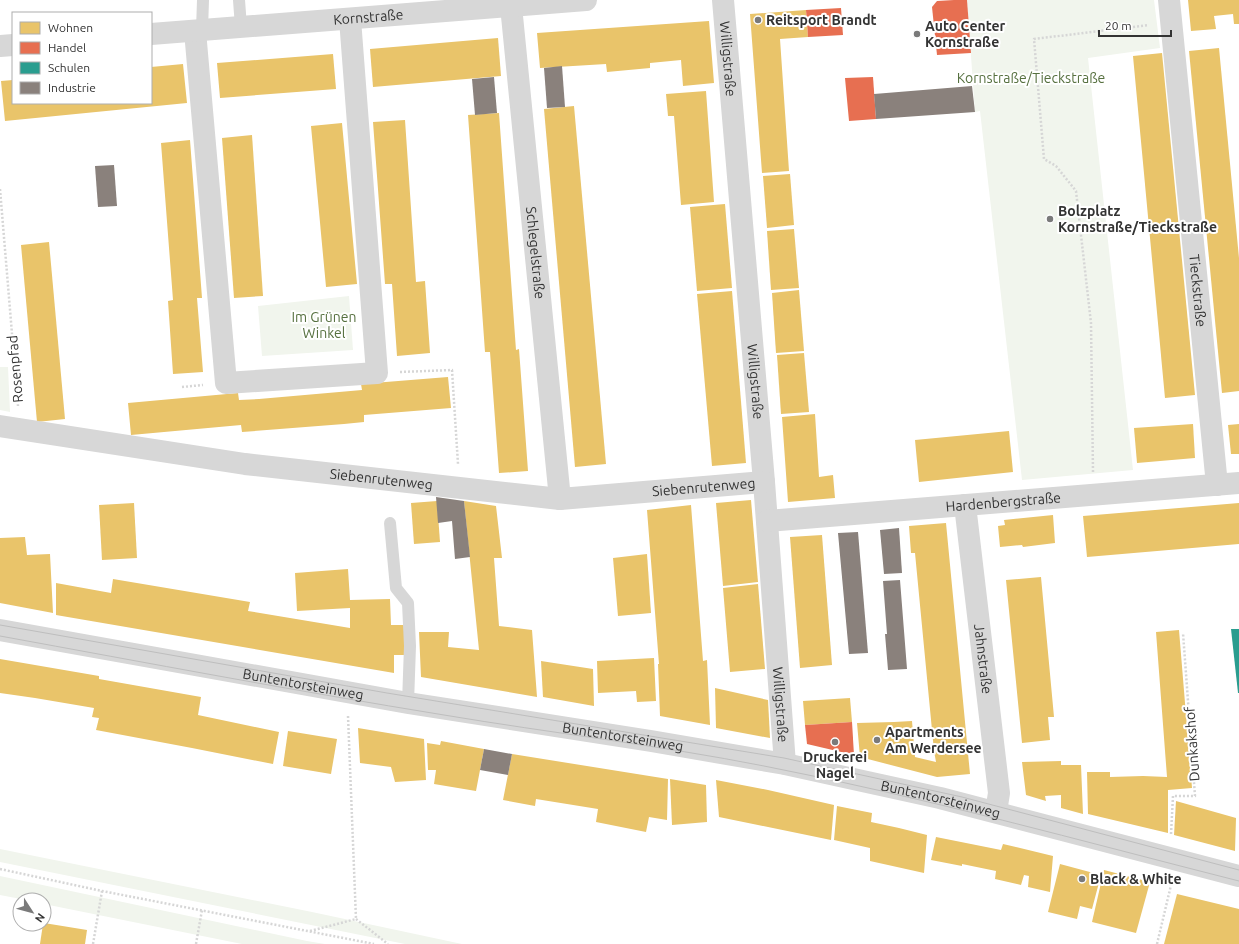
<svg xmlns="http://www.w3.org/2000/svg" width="1239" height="944" viewBox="0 0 1239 944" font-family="Ubuntu,sans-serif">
<rect width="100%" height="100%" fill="#fff"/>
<!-- green -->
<g fill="#f1f5ed">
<polygon points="967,0 1154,0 1160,48 1088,58 1133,470 1022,480 980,111 975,112"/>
<polygon points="349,296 353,350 262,356 258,306"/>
<polygon points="0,367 8,367 10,412 0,410"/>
<polygon points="0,849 312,912 462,944 405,944 0,862"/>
<polygon points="0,876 307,941 325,944 242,944 44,904 44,900 26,900 0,895"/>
</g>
<!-- homes -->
<g fill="#e9c46a">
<polygon points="1188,0 1239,0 1239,24 1234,24 1233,14 1214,16 1216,29 1191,31"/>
<polygon points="806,10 808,37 780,39 789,171 762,173 750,14"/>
<polygon points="709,21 714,83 683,86 681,60 650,63 650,68 607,72 606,64 540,68 537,33"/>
<polygon points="498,38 501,76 373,87 370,49"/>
<polygon points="1219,48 1239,258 1239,391 1222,393 1189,51"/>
<polygon points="1162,53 1195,395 1165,398 1133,56"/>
<polygon points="333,54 336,89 220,98 217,63"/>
<polygon points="183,64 187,103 5,121 1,81 13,80 13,103 151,103 151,67"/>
<polygon points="706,91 714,202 681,205 674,116 668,116 666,94"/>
<polygon points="574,106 606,464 575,467 544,109"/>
<polygon points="499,113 516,350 519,349 528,471 499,473 490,352 485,352 468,115"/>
<polygon points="405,120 416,282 425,281 430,353 397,356 392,284 385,284 373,122"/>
<polygon points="342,123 357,284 326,287 311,126"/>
<polygon points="252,135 263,296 234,298 222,138"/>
<polygon points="190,140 202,298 197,298 203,372 173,374 168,301 173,300 161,143"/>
<polygon points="790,174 794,225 767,228 763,176"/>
<polygon points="725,204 732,288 697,291 690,207"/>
<polygon points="794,229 799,288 771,290 767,231"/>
<polygon points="49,242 65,419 37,422 21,245"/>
<polygon points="799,290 804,351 776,353 772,293"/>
<polygon points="732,291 746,463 712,466 697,294"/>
<polygon points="804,353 809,412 781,414 777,355"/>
<polygon points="448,377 451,408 364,415 364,422 344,424 242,432 241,425 131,435 128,403 238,393 239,400 259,399 362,390 361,384"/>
<polygon points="815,414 819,477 833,475 835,498 788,502 782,417"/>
<polygon points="1193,424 1195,458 1137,463 1134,428"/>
<polygon points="1239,424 1239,454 1231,454 1228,425"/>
<polygon points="1009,431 1013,472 919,482 915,440"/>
<polygon points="751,500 758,582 723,586 716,503"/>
<polygon points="437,501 440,542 414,544 411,503"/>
<polygon points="464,501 496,506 502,558 494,558 499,626 532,630 537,697 421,677 419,632 449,632 448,647 479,650"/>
<polygon points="134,503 137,558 102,560 99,505"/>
<polygon points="1239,503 1239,544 1087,557 1083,516"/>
<polygon points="691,505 703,661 707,660 710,725 660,716 658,664 659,664 647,510"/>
<polygon points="1053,515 1055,543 1023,547 1022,545 1000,547 998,526 1005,525 1004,520"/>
<polygon points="946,523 970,774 937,777 860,757 857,723 894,722 912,721 915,757 936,762 934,751 915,553 911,553 909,526"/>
<polygon points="822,535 832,665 800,668 790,537"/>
<polygon points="25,537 27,555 50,554 53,613 0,603 0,538"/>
<polygon points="647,554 651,613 618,616 613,558"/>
<polygon points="348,569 350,600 390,599 391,625 404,625 405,655 394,655 394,673 56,615 56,583 111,593 113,579 250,602 248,611 350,628 350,608 297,611 295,573"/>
<polygon points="1041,577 1054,717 1048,717 1050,740 1022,743 1006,580"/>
<polygon points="758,584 765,669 730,672 723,588"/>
<polygon points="1179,630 1192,788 1168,790 1168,833 1088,814 1087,772 1110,772 1110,777 1143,776 1167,777 1156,632"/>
<polygon points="654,658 656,701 637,702 636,691 598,693 597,661"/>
<polygon points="0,659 99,676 99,679 201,697 198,715 279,732 273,764 192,748 96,730 99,718 92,717 94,708 35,698 0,693"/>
<polygon points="541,661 593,669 594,706 543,697"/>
<polygon points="715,688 768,700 770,738 716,728"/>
<polygon points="850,698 852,722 805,725 803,701"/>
<polygon points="358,728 424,739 426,780 395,782 391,767 360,763"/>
<polygon points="288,731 337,739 331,774 283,766"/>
<polygon points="441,741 484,749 476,791 434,784 436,770 428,770 427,743 440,745"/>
<polygon points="512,754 668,779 667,820 649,817 646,832 596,822 598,809 536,799 535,806 503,800"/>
<polygon points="1061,761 1061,765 1081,765 1083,814 1061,808 1061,795 1045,796 1046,801 1026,795 1022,762"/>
<polygon points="670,779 706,785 707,822 672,825"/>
<polygon points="716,780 768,790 834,805 831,840 719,817"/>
<polygon points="1176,801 1236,818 1235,851 1174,835"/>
<polygon points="837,806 872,813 871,822 899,828 927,835 924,873 870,861 870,848 834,840"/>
<polygon points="936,837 1001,850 1003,844 1053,856 1050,892 1028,887 1029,876 1024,875 1021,885 995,879 996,871 962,864 962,866 931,860"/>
<polygon points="1060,864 1101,875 1092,909 1080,906 1077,919 1048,912"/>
<polygon points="1104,870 1150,882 1136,933 1092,922"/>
<polygon points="1177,894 1239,909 1239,944 1164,944"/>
<polygon points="44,923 87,930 85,944 40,944 43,924"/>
</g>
<!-- shops -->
<g fill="#e76f51">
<polygon points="954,0 967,0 971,53 937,55 932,7 937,1"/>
<polygon points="841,8 843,35 808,37 806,10"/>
<polygon points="873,77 876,119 849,121 845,78"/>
<polygon points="852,722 854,755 807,744 805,725"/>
</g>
<!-- schools -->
<polygon fill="#2a9d8f" points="1231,629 1239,629 1239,693 1238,693"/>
<!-- industry -->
<g fill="#8a817c">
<polygon points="562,66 565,107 547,108 544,68"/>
<polygon points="494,77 497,113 475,115 472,79"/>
<polygon points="972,86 975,112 876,119 874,94"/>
<polygon points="114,165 117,206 98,207 95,166"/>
<polygon points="436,497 464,501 470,557 455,559 452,521 438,523"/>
<polygon points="899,528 902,573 884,574 880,530"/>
<polygon points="858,532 868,653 849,654 838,533"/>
<polygon points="900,580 907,669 888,670 885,634 887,634 883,581"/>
<polygon points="484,749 512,754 508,775 480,770"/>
</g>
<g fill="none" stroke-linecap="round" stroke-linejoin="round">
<!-- path -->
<g stroke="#d6d6d6" stroke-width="2.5" stroke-dasharray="2 2" stroke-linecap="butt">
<polyline points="0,189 18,406"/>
<polyline points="400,372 452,370 458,464"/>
<polyline points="182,387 203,385"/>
<polyline points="1093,472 1091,323 1076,191 1056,166 1044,159 1034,39 1149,25"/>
<polyline points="348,716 356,919"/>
<polyline points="1171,834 1173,796 1195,796 1183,633"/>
<polyline points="0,869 102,891 374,944"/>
<polyline points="356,919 388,944"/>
<polyline points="310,931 356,919"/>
<polyline points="93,944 102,891"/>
<polyline points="196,944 202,910"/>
<polyline points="1157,944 1172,881"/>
</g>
<!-- service -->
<g stroke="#d7d7d7" stroke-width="12">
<polyline points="239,0 241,27"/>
<polyline points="202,30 203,0"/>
<polyline points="390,523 396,588 408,603 410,646 408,703"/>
</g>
<!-- minor -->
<g stroke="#d7d7d7" stroke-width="22">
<path id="s1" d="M 723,0 L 764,482 L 785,764"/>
<path id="s2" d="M 1169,0 L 1217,485"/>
<path id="s3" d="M 511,6 L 560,499"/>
<polyline points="195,31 226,383 377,373 350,19"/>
<path id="s4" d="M 0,426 L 245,464 L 560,499 L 764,482"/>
<path id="s5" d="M 965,505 L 999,793 L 996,812"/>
<path id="s6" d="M 767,521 L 1239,483"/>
<path id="s7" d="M 0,630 L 408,703 L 651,741 L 785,764 L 940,798 L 1239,876"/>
</g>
<!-- tertiary -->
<g stroke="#d7d7d7" stroke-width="22">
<path id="s8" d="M 151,34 L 586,0"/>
<polyline points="0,46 13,45"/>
</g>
<!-- tram -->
<g stroke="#bebebe" stroke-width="1">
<polyline points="0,625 387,693 784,758 962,797 1239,870"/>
<path d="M 0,636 C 148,663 296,691 444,715 C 551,733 658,745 764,766 C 924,797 1081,841 1239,881"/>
</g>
</g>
<!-- markers -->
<g fill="#7a7a7a" stroke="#fff" stroke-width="1.5">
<circle cx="758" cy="20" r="4"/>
<circle cx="917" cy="34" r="4"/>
<circle cx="1050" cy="219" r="4"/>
<circle cx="877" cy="740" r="4"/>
<circle cx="835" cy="742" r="4"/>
<circle cx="1082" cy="879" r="4"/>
</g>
<g text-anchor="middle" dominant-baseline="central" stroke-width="4" stroke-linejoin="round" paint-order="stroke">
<!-- street labels -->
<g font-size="14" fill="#333" stroke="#fff">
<text stroke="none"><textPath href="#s8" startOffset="218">Kornstraße</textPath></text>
<text stroke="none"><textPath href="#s1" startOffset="59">Willigstraße</textPath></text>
<text stroke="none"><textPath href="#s3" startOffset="248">Schlegelstraße</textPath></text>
<text stroke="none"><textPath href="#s2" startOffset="292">Tieckstraße</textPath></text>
<text transform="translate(15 369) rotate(-95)">Rosenpfad</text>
<text stroke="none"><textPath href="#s1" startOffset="383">Willigstraße</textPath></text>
<text stroke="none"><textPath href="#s4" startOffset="385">Siebenrutenweg</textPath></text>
<text stroke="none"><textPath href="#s4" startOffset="709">Siebenrutenweg</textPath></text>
<text stroke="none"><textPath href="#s6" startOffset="237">Hardenbergstraße</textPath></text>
<text stroke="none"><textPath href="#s5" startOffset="155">Jahnstraße</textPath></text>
<text stroke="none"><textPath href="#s7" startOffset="308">Buntentorsteinweg</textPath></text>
<text stroke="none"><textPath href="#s1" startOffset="707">Willigstraße</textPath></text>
<text stroke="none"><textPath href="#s7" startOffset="632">Buntentorsteinweg</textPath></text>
<text transform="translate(1192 744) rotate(-94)">Dunkakshof</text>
<text stroke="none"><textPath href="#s7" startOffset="956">Buntentorsteinweg</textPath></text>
</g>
<!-- poi labels -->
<g font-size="14" font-weight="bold" fill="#333" stroke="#fff" text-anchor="start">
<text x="766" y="20">Reitsport Brandt</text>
<text x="925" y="26">Auto Center<tspan x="925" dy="16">Kornstraße</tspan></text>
<text x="1058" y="211">Bolzplatz<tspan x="1058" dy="16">Kornstraße/Tieckstraße</tspan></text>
<text x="885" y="732">Apartments<tspan x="885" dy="16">Am Werdersee</tspan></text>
<text x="835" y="757" text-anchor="middle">Druckerei<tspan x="835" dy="16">Nagel</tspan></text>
<text x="1090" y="879">Black &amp; White</text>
</g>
<!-- park labels -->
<g font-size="14" fill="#56703f" stroke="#fff">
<text x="1031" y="78">Kornstraße/Tieckstraße</text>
<text x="324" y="317">Im Grünen<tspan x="324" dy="16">Winkel</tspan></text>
</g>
</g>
<!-- legend -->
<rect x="12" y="12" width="140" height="92" fill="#ffffff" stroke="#adadad"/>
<rect x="20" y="22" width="20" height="12" fill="#e9c46a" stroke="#adadad"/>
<text x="48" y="32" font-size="12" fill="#333333">Wohnen</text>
<rect x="20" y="42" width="20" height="12" fill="#e76f51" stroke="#adadad"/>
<text x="48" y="52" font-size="12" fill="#333333">Handel</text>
<rect x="20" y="62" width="20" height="12" fill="#2a9d8f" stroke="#adadad"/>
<text x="48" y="72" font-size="12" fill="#333333">Schulen</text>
<rect x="20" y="82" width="20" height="12" fill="#8a817c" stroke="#adadad"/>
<text x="48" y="92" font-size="12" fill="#333333">Industrie</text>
<!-- north arrow -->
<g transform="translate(32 912) rotate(126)"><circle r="19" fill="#ffffff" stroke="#adadad"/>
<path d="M0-3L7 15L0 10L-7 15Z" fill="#7a7a7a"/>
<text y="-6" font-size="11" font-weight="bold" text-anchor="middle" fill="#333333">N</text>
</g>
<!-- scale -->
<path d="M1099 30v6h72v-6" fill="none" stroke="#333333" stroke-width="2"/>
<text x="1105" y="30" font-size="12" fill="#333333" stroke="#ffffff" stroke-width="3" paint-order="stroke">20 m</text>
</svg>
